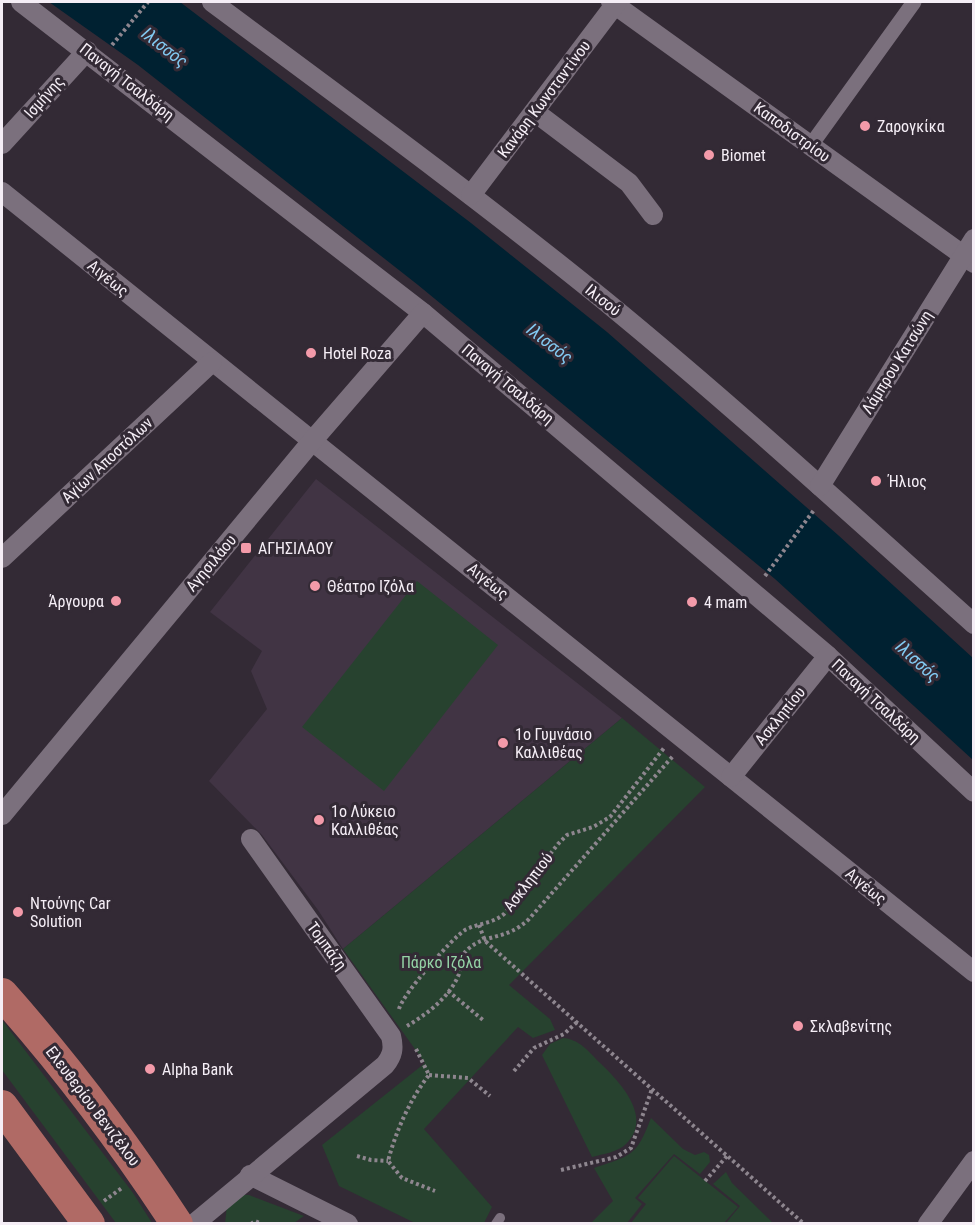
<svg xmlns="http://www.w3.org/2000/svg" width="975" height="1225" viewBox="0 0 975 1225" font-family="'Roboto Condensed',sans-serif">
<rect width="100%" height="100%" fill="#332a35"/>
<!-- built -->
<polygon fill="#413444" points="316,479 622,718 343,949 318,910 262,835 209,781 267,709 251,671 262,651 210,612"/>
<!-- green -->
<g fill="#27422f">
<polygon points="417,581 498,645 384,791 302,727"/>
<polygon points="622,718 705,787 509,985 550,1019 555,1030 533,1038 518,1027 424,1129 492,1207 484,1223 415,1223 339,1186 322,1145 425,1063 343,949"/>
<polygon points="2,1020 133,1193 152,1223 116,1223 2,1070"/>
<path d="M 563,1038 C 579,1039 588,1051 599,1062 C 619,1081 654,1117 626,1144 C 618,1152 603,1154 592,1157 L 542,1055 L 550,1044 Z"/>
<path d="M 651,1118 L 683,1149 L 695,1155 L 704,1152 L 709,1155 L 710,1162 L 700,1174 L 674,1154 L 635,1198 L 642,1204 L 627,1223 L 591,1223 L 613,1201 L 594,1168 C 632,1155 636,1157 651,1118 Z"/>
<polygon points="674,1156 738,1207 724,1223 631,1223 646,1204 638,1198"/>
<polygon points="726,1172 732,1183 773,1223 726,1223 740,1206 713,1184"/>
<polygon points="240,1195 249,1195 304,1216 294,1223 225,1224 227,1205"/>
</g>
<!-- water -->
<polygon fill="#002131" points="49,2 180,2 471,223 607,332 838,535 973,658 973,760 775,579 418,285 138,65"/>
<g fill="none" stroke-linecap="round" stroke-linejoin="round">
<!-- path -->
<g stroke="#8e868f" stroke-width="4" stroke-dasharray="3 3" stroke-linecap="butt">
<polyline points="112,45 148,2"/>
<polyline points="765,576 814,510"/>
<polyline points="479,925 485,941 804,1224"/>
<polyline points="448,991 483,1020"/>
<path d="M 399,1009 C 403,994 451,939 465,930 C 478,923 492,924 504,914 L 558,844 L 567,835 L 593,827 L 610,817 L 664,748"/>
<path d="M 407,1026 C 427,1014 450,997 459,974 C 462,965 460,956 468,949 C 486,933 506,941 529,919 L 673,756"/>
<path d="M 416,1049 L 429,1075 C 410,1099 396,1131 388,1161 L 402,1178 L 435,1191"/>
<polyline points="514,1071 534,1048 564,1034 577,1022"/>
<polyline points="429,1075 468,1078 490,1096"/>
<polyline points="357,1156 371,1160 388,1161"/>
<polyline points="561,1170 616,1157 631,1148 652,1089"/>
<polyline points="705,1181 727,1156"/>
<polyline points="104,1201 122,1188"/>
<polyline points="251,1224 255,1221 262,1224"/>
</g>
<!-- service -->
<polyline stroke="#7b707d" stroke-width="10" points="496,1224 500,1218"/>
<!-- pedestrian -->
<polyline stroke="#7b707d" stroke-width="15" points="811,145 914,2"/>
<!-- minor -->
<g stroke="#7b707d" stroke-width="20">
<polyline points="21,2 423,313 828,656 974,792"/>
<path d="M 212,2 C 344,100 477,197 605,301 C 732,405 852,515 974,624"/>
<polyline points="611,2 974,263"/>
<polyline points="535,112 629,183 653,215"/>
<polyline points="2,144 87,51"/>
<polyline points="2,192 974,972"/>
<polyline points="471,195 617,2"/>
<polyline points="820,486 974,239"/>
<polyline points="2,558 212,362"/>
<polyline points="731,777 828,656"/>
<polyline points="2,815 313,440 423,313"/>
<polyline points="250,1175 348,1224"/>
<path d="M 194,1224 L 385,1065 C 393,1055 394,1048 391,1036 L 251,839"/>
<polyline points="928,1224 974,1161"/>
</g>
<!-- primary -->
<g stroke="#b06a65" stroke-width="32">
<path d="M 2,994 C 66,1066 124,1143 177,1224"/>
<polyline points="2,1106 89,1224"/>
</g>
</g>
<!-- markers -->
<g fill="#f39aa9" stroke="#332a35" stroke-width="2">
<circle cx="865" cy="126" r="6"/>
<circle cx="709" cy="155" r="6"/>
<circle cx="311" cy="353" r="6"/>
<circle cx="876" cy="481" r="6"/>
<rect x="240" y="542" width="12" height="12" rx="3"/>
<circle cx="315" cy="586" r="6"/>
<circle cx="116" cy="601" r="6"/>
<circle cx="692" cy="602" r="6"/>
<circle cx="503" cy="743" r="6"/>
<circle cx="319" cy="820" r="6"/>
<circle cx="18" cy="912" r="6"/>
<circle cx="798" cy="1026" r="6"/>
<circle cx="150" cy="1069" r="6"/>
</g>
<g text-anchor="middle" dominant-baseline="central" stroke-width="6" stroke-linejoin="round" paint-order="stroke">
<!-- street labels -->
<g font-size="16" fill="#f5eef6" stroke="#332a35">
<text transform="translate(127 82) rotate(38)">Παναγή Τσαλδάρη</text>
<text transform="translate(44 97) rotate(-48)">Ισμήνης</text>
<text transform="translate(544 99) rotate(-53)">Κανάρη Κωνσταντίνου</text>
<text transform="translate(792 132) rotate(36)">Καποδιστρίου</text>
<text transform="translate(108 278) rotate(39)">Αιγέως</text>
<text transform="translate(603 300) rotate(39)">Ιλισού</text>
<text transform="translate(897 362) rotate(-58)">Λάμπρου Κατσώνη</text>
<text transform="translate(508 384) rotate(40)">Παναγή Τσαλδάρη</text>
<text transform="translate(107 460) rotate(-43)">Αγίων Αποστόλων</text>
<text transform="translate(211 563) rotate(-50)">Αγησιλάου</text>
<text transform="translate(488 581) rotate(39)">Αιγέως</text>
<text transform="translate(876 701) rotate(43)">Παναγή Τσαλδάρη</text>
<text transform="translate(780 716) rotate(-51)">Ασκληπίου</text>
<text transform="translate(528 882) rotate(-52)">Ασκληπιού</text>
<text transform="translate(866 886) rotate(39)">Αιγέως</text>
<text transform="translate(327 946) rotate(54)">Τομπάζη</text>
<text transform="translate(93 1106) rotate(53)">Ελευθερίου Βενιζέλου</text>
</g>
<!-- poi labels -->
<g font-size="16" fill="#f5eef6" stroke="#332a35" text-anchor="start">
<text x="877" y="126">Ζαρογκίκα</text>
<text x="721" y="155">Biomet</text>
<text x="323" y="353">Hotel Roza</text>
<text x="888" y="481">Ήλιος</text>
<text x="258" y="548">ΑΓΗΣΙΛΑΟΥ</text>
<text x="327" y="586">Θέατρο Ιζόλα</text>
<text x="104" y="601" text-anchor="end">Άργουρα</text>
<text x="704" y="602">4 mam</text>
<text x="515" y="734">1ο Γυμνάσιο<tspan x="515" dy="18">Καλλιθέας</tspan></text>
<text x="331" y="811">1ο Λύκειο<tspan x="331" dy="18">Καλλιθέας</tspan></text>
<text x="30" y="903">Ντούνης Car<tspan x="30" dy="18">Solution</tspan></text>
<text x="810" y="1026">Σκλαβενίτης</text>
<text x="162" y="1069">Alpha Bank</text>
</g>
<!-- park labels -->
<g font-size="16" fill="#94d4a6" stroke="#332a35">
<text x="441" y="962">Πάρκο Ιζόλα</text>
</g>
<!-- water labels -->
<g font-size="18" font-style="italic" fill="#83cbf3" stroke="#332a35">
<text transform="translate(165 47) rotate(38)">Ιλισσός</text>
<text transform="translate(550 343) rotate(38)">Ιλισσός</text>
<text transform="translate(918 661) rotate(42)">Ιλισσός</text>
</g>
</g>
<!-- border -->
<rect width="975" height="1225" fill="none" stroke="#f5eef6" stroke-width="6"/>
</svg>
